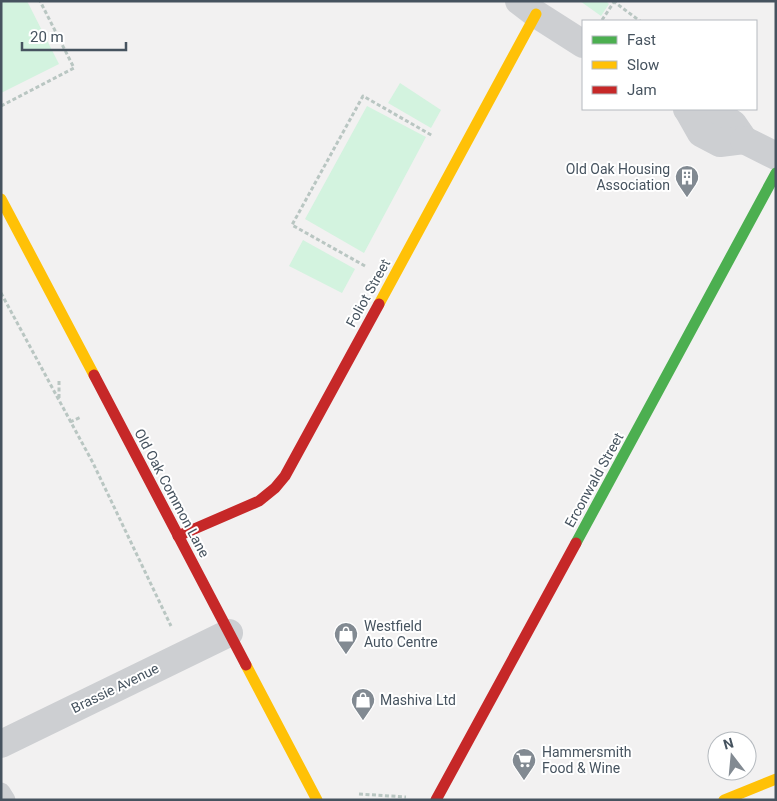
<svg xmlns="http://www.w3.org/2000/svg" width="777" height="801" viewBox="0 0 777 801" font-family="Roboto,sans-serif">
<rect width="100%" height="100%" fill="#f2f1f1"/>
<!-- grass -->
<g fill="#d3f3df">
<polygon points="1,1 27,1 59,64 1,93"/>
<polygon points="580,1 606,1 609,4 601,16"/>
<polygon points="400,83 441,110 431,128 388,103"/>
<polygon points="367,106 426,137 364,253 305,219"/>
<polygon points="303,240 355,269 342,293 289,266"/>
</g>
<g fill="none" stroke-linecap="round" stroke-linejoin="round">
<!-- path -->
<g stroke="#b9c6c2" stroke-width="3" stroke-dasharray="4 2.5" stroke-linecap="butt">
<polyline points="613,1 640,21"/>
<polyline points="602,20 614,2"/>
<polyline points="1,106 74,68 40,1"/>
<polyline points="365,266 292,225 363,96 433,136"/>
<polyline points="1,293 93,463 171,626"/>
<polyline points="59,381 59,400"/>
<polyline points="70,422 81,417"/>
<polyline points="359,794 406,797"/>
</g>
<!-- lane -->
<polyline stroke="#cdcfd2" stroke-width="19" points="1,792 6,800"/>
<!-- street -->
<g stroke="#cdcfd2" stroke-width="28">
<polyline points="519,1 536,14 583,44"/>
<polyline points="687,109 713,111 733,124 744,140"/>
<polyline points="688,110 701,133 720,143 744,140"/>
<polyline points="744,140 776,156"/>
<polyline points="1,744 229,633"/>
</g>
<!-- fast -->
<polyline stroke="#4caf50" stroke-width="11" points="576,543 776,173"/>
<!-- slow -->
<g stroke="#ffc107" stroke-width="11">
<polyline points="1,199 94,375"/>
<polyline points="379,304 536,14"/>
<polyline points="246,665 317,800"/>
<polyline points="724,800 776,779"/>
</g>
<!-- jam -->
<g stroke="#c62828" stroke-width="11">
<polyline points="94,375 246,665"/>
<polyline points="178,536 259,501 275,488 285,476 379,304"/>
<polyline points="436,800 576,543"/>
</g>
</g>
<!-- icons -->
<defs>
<g id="building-pin" transform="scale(1.25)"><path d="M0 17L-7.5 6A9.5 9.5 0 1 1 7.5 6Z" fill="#828a92" stroke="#fff"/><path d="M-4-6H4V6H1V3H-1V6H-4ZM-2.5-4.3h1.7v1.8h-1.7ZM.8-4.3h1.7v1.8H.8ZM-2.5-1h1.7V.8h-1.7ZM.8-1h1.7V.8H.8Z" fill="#fff"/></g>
<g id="shop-pin" transform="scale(1.25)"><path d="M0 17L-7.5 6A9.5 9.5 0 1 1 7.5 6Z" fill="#828a92" stroke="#fff"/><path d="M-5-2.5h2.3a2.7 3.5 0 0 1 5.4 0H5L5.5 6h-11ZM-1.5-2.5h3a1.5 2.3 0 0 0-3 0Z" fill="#fff"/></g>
<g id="supermarket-pin" transform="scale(1.25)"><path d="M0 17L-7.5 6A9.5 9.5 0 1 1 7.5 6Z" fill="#828a92" stroke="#fff"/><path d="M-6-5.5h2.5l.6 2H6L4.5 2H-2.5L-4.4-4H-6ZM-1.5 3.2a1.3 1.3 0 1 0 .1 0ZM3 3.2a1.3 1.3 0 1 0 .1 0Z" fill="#fff"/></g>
</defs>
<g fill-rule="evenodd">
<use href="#building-pin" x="687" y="177"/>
<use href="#shop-pin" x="346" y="634"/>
<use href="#shop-pin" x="363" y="700"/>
<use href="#supermarket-pin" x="524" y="760"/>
</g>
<g text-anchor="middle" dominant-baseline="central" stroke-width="4" stroke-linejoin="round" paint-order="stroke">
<!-- poi labels -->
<g font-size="14" fill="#46535f" stroke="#fff" text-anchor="start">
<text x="670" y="169" text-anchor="end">Old Oak Housing<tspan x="670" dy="16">Association</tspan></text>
<text x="364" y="626">Westfield<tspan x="364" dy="16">Auto Centre</tspan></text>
<text x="380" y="700">Mashiva Ltd</text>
<text x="542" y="752">Hammersmith<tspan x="542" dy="16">Food &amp; Wine</tspan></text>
</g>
<!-- street labels -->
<g font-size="14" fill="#46535f" stroke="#fff">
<text transform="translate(368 293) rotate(-61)">Foliot Street</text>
<text transform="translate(594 480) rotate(-61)">Erconwald Street</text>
<text transform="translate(172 493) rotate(62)">Old Oak Common Lane</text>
<text transform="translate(115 688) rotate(-26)">Brassie Avenue</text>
</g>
</g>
<!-- border -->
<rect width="777" height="801" fill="none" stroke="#46535f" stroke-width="5"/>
<!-- legend -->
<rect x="582" y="20" width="175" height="90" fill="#ffffff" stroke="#b5babf"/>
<rect x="592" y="36" width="25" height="8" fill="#4caf50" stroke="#b5babf"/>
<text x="627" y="45" font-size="15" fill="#46535f">Fast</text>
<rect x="592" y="61" width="25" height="8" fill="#ffc107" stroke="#b5babf"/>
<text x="627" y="70" font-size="15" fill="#46535f">Slow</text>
<rect x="592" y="86" width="25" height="8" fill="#c62828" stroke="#b5babf"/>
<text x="627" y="95" font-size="15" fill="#46535f">Jam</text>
<!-- north arrow -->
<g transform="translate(732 756) rotate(344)"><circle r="24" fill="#ffffff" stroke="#b5babf"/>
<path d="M0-4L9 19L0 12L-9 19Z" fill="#828a92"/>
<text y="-8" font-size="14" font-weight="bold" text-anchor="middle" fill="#46535f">N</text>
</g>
<!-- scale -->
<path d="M22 42v8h104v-8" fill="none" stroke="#46535f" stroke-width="2.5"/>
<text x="30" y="42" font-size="15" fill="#46535f" stroke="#ffffff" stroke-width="4" paint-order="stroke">20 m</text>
</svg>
